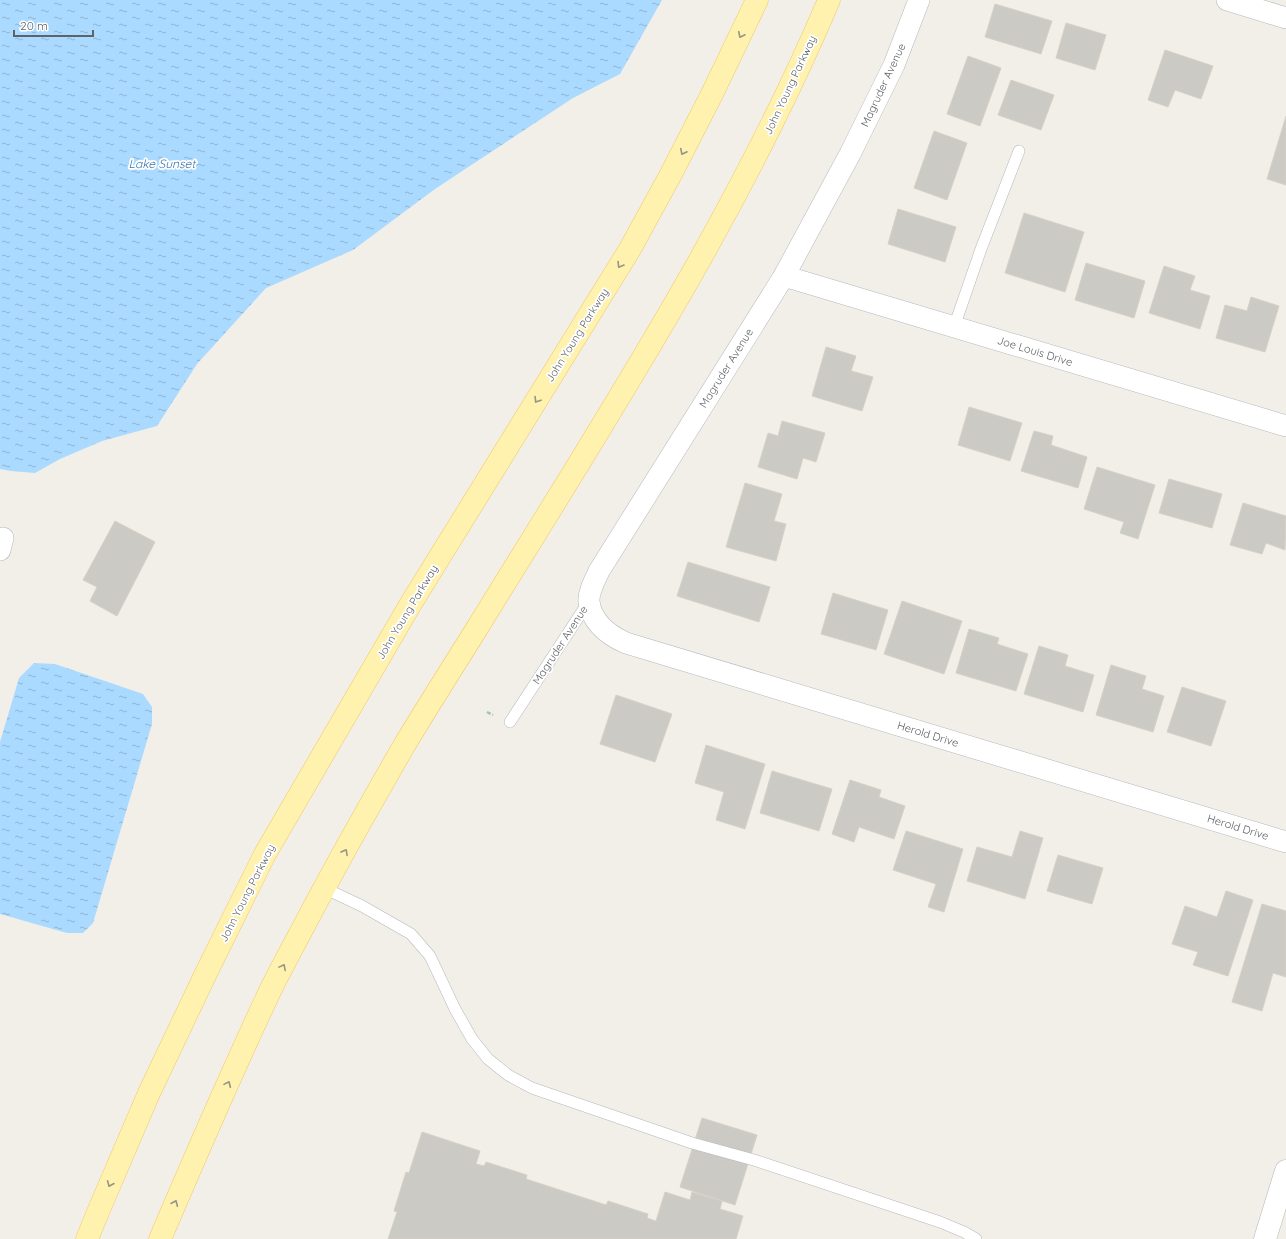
<svg xmlns="http://www.w3.org/2000/svg" width="1286" height="1239" viewBox="0 0 1286 1239" font-family="Quicksand,sans-serif">
<defs>
<pattern id="water-ripples" width="26" height="14" patternUnits="userSpaceOnUse"><rect width="26" height="14" fill="#aadaff"/><path d="M2 4q2-2 4 0t4 0M15 11q2-2 4 0t4 0" fill="none" stroke="#8eb4d2"/></pattern>
</defs>
<rect width="100%" height="100%" fill="#f1efe8"/>
<!-- water -->
<g fill="url(#water-ripples)">
<polygon points="0,0 662,0 620,74 573,98 435,189 353,250 266,288 197,364 157,426 102,441 60,459 35,473 11,471 0,469"/>
<polygon points="34,663 55,664 143,694 152,707 152,724 93,923 83,933 67,933 0,914 0,742 19,678"/>
</g>
<!-- building -->
<g fill="#cccac5" stroke="#d6d1c6">
<polygon points="995,4 1052,21 1041,54 985,37"/>
<polygon points="1066,23 1106,35 1095,70 1056,58"/>
<polygon points="1165,50 1213,66 1201,99 1175,90 1168,107 1148,100"/>
<polygon points="968,56 1001,68 980,126 947,114"/>
<polygon points="1011,80 1054,95 1041,130 998,115"/>
<polygon points="1286,116 1286,185 1267,179"/>
<polygon points="934,131 967,143 947,200 914,188"/>
<polygon points="898,209 956,227 945,262 888,244"/>
<polygon points="1024,213 1084,232 1065,292 1005,273"/>
<polygon points="1086,263 1145,281 1134,318 1075,300"/>
<polygon points="1164,266 1195,276 1190,290 1210,296 1200,329 1149,313"/>
<polygon points="1251,297 1279,306 1265,352 1216,338 1225,305 1247,311"/>
<polygon points="826,347 856,356 851,371 873,377 862,411 812,396"/>
<polygon points="969,407 1022,423 1010,461 958,445"/>
<polygon points="782,421 825,433 816,462 803,458 797,479 758,467 768,433 778,436"/>
<polygon points="1034,431 1053,436 1051,445 1087,457 1078,488 1021,471"/>
<polygon points="1097,467 1155,485 1138,539 1120,533 1124,522 1084,509"/>
<polygon points="1169,479 1222,494 1212,528 1159,513"/>
<polygon points="745,483 782,494 774,521 786,524 776,561 726,547"/>
<polygon points="1243,503 1286,516 1285,550 1266,543 1262,554 1230,545"/>
<polygon points="115,521 155,542 117,616 90,601 97,587 83,580"/>
<polygon points="688,562 770,587 759,622 677,596"/>
<polygon points="833,593 888,610 876,650 821,634"/>
<polygon points="902,601 962,621 944,674 884,654"/>
<polygon points="969,629 999,638 997,644 1028,654 1016,691 956,673"/>
<polygon points="1039,646 1068,655 1065,666 1094,675 1083,712 1024,694"/>
<polygon points="1111,665 1146,676 1142,689 1164,696 1153,732 1096,715"/>
<polygon points="1182,687 1226,701 1211,746 1167,732"/>
<polygon points="616,695 672,714 655,762 600,744"/>
<polygon points="706,745 765,764 745,829 716,820 724,792 695,783"/>
<polygon points="772,771 832,789 819,831 760,813"/>
<polygon points="850,780 881,790 879,797 905,806 894,839 859,827 854,842 832,834"/>
<polygon points="906,831 963,849 944,912 928,907 936,884 893,870"/>
<polygon points="1020,831 1043,838 1025,899 967,881 977,847 1012,857"/>
<polygon points="1058,855 1103,868 1092,904 1047,891"/>
<polygon points="1226,891 1253,900 1228,976 1193,965 1198,952 1172,944 1185,906 1217,917"/>
<polygon points="1262,904 1286,911 1286,977 1273,973 1262,1011 1232,1002"/>
<polygon points="702,1118 757,1135 735,1205 680,1187"/>
<polygon points="422,1132 480,1151 476,1164 484,1166 486,1162 527,1175 526,1179 606,1205 608,1201 648,1214 647,1218 656,1221 665,1192 690,1200 692,1192 722,1201 720,1209 743,1216 736,1239 388,1239 397,1212 394,1211 406,1172 409,1173"/>
</g>
<g fill="none" stroke-linecap="round" stroke-linejoin="round">
<!-- service casing -->
<g stroke="#b5b8bc" stroke-width="12">
<g id="service">
<polyline points="954,327 981,249 1019,151"/>
<polyline points="510,722 589,601"/>
<polyline points="324,888 362,906 411,934 430,956 455,1009 472,1039 488,1059 508,1075 532,1088 692,1143 754,1160 940,1222 964,1232 976,1239"/>
</g>
</g>
<!-- minor casing -->
<g stroke="#b5b8bc" stroke-width="22">
<g id="minor">
<path d="M 919,0 L 894,65 L 850,154 L 784,276 L 599,571 C 595,580 588,592 589,602 C 592,622 608,635 626,643 L 1286,842"/>
<polyline points="1227,0 1286,18"/>
<polyline points="784,276 1286,426"/>
<polyline points="0,550 3,538"/>
</g>
</g>
<!-- tertiary casing -->
<g stroke="#b5b8bc" stroke-width="23">
<polyline id="tertiary" points="1265,1239 1286,1171"/>
</g>
<!-- primary casing -->
<g stroke="#f2c960" stroke-width="23">
<g id="primary">
<polyline points="87,1239 98,1212 149,1093 208,969 265,854 410,605 630,249 671,174 713,92 757,0"/>
<path d="M 160,1239 C 195,1157 231,1074 269,993 C 280,970 293,947 305,924 C 337,863 371,803 405,744 C 428,706 452,668 476,630 C 602,425 735,222 829,0"/>
</g>
</g>
<!-- path -->
<polyline stroke="#9cc7a9" stroke-width="2.5" stroke-dasharray="4 2" stroke-linecap="butt" points="487,712 493,715"/>
<!-- service -->
<use href="#service" stroke="#fff" stroke-width="11"/>
<!-- minor -->
<use href="#minor" stroke="#fff" stroke-width="21"/>
<!-- tertiary -->
<use href="#tertiary" stroke="#fff" stroke-width="22"/>
<!-- primary -->
<use href="#primary" stroke="#fff2af" stroke-width="22"/>
</g>
<!-- one-way arrows -->
<defs><path id="oneway-chevron" d="M-2-3.5L2.5 0L-2 3.5" fill="none" stroke-width="1.6" stroke-linecap="round" stroke-linejoin="round"/></defs>
<g stroke="#979581">
<use href="#oneway-chevron" transform="translate(741 35) rotate(116)"/>
<use href="#oneway-chevron" transform="translate(683 152) rotate(117)"/>
<use href="#oneway-chevron" transform="translate(620 265) rotate(121)"/>
<use href="#oneway-chevron" transform="translate(537 400) rotate(122)"/>
<use href="#oneway-chevron" transform="translate(345 852) rotate(-61)"/>
<use href="#oneway-chevron" transform="translate(283 967) rotate(-62)"/>
<use href="#oneway-chevron" transform="translate(228 1084) rotate(-66)"/>
<use href="#oneway-chevron" transform="translate(110 1184) rotate(113)"/>
<use href="#oneway-chevron" transform="translate(175 1203) rotate(-67)"/>
</g>
<g text-anchor="middle" dominant-baseline="central" stroke-width="3.5" stroke-linejoin="round" paint-order="stroke">
<!-- street labels -->
<g font-size="11" fill="#5f6368" stroke="#fff">
<text transform="translate(790 85) rotate(-65)">John Young Parkway</text>
<text transform="translate(883 85) rotate(-65)">Magruder Avenue</text>
<text transform="translate(577 335) rotate(-58)">John Young Parkway</text>
<text transform="translate(1035 351) rotate(17)">Joe Louis Drive</text>
<text transform="translate(726 368) rotate(-58)">Magruder Avenue</text>
<text transform="translate(407 612) rotate(-59)">John Young Parkway</text>
<text transform="translate(560 645) rotate(-57)">Magruder Avenue</text>
<text transform="translate(928 734) rotate(17)">Herold Drive</text>
<text transform="translate(1238 827) rotate(17)">Herold Drive</text>
<text transform="translate(247 893) rotate(-63)">John Young Parkway</text>
</g>
<!-- water labels -->
<g font-size="12" font-style="italic" fill="#4174aa" stroke="#fff">
<text x="162" y="163">Lake Sunset</text>
</g>
</g>
<!-- scale -->
<path d="M14 30v6h79v-6" fill="none" stroke="#5f6368" stroke-width="2"/>
<text x="20" y="30" font-size="12" fill="#5f6368" stroke="#ffffff" stroke-width="3" paint-order="stroke">20 m</text>
</svg>
